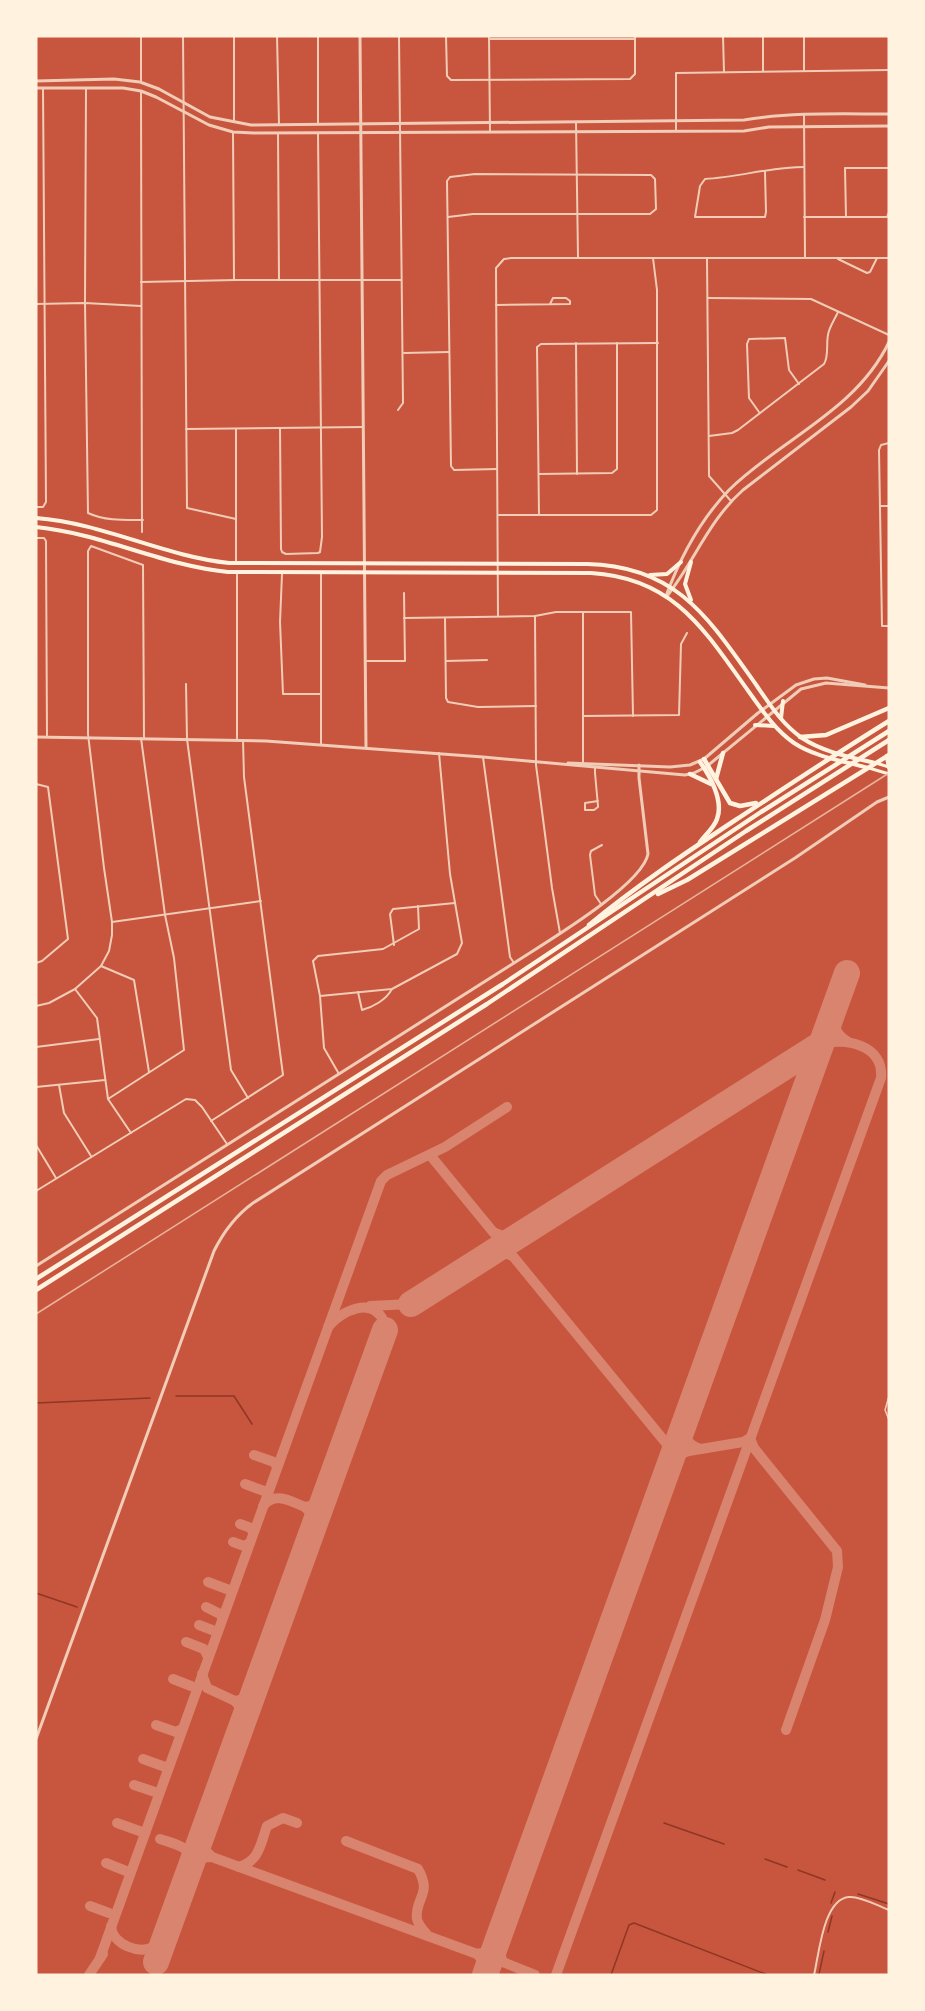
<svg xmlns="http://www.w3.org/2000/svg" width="925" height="2011" viewBox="0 0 925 2011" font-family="'DM Sans',sans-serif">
<rect width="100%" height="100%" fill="#c8553d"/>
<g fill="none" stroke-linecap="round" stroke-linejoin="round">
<!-- stream -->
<g stroke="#8f3625" stroke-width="1.5">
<polyline points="176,1396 234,1396 252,1424"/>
<polyline points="36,1403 150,1398"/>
<polyline points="36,1593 77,1607"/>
<polyline points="664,1823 724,1844"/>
<polyline points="765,1859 787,1867"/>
<polyline points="798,1870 825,1880"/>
<polyline points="858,1894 889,1904"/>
<polyline points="831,1903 835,1892"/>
<polyline points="828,1932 832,1916"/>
<polyline points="819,1974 824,1951"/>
<polyline points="611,1975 629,1925 634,1923 768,1975"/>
</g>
<!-- taxiway -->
<g stroke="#d8846e" stroke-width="10">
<path d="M 833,1013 C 834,1025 835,1034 847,1041"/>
<path d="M 801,1057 L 807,1057 C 816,1061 812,1069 810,1077"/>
<polyline points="430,1155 666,1443 670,1453 670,1464"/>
<polyline points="495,1233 503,1236 520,1235"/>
<polyline points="491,1254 503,1252 512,1256"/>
<polyline points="370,1306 411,1304"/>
<path d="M 328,1327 C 342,1310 373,1296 384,1322"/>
<path d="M 683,1426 C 685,1439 688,1445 701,1449"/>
<polyline points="254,1455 274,1462 277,1467"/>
<polyline points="670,1464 680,1454 689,1451 743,1442 750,1438 754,1448 837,1551 838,1567 825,1620 786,1730"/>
<polyline points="245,1484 264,1491"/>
<path d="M 263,1506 C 275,1491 290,1501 305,1507"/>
<polyline points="240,1524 251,1528 253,1533"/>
<path d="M 313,1527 L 312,1515 L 305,1507 C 315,1506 319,1502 325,1494"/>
<polyline points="233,1542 244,1546 250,1543"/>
<polyline points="208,1582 232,1591"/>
<polyline points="206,1607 222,1615 222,1620"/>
<polyline points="199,1625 212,1630"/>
<polyline points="186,1642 204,1649 208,1657"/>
<polyline points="202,1674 207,1688 235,1701"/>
<polyline points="173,1679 191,1686"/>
<polyline points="243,1721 242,1710 235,1701 247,1698 255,1688"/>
<polyline points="156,1725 176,1732 182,1729"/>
<polyline points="143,1759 168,1768"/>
<polyline points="134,1785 155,1792"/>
<polyline points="117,1823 145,1833"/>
<path d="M 160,1839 C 178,1845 193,1846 189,1869"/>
<path d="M 346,1841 L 418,1869 C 433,1895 414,1898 417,1919 C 418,1925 424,1931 428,1936"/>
<polyline points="212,1857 477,1954 485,1964 485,1975"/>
<polyline points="106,1863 126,1871"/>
<path d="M 239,1867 C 260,1860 260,1845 267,1826 L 283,1818 L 297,1823"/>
<path d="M 189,1869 C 196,1860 201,1857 212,1857 L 202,1847 L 202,1833"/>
<polyline points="90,1906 109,1913"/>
<path d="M 111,1926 C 112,1944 140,1956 155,1946 C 158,1944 162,1939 165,1935"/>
<polyline points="477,1954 487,1952 496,1945 503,1962 535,1975"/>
<polyline points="100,1958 381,1181 387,1175 445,1147 507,1107"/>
<polyline points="89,1975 103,1954"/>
<path d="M 556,1975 L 881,1078 C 884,1045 847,1038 821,1044"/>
</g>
<!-- runway -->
<g stroke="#d8846e" stroke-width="26">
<polyline points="411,1304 821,1044"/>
<polyline points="156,1962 385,1330"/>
<polyline points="485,1975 847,973"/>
</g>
<!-- service -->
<polyline stroke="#f1ccb7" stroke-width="1.5" points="889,1396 885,1410 889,1420"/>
<!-- minor -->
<g stroke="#f1ccb7" stroke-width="2">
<polyline points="183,36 187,508 236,519"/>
<polyline points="277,36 279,124"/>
<polyline points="318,36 318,123"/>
<polyline points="446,36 447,76 451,80 630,79 635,74 635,36"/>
<polyline points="489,36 490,132"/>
<polyline points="723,36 724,72"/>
<polyline points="763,36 763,71"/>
<polyline points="804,36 804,71"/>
<polyline points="489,39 635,39"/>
<polyline points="141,81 141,36"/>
<path d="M 86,89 L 85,303 L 88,513 C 105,521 125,520 143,520"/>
<polyline points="141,91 142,532"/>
<polyline points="804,114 805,258"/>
<polyline points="234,122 234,36"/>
<polyline points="576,122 578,257"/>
<polyline points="676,130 676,73 889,70"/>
<polyline points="233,132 234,279"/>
<polyline points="278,133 279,280"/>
<path d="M 765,172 L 766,212 L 765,217 L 695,217 L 700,186 L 705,179 C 738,177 772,167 804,167"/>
<polyline points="448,217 473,214 650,214 656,209 655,179 651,175 475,174 450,177 447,181 451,466 454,470 497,469"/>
<polyline points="804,217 887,217 889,212"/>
<polyline points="846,217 845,168 889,168"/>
<polyline points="707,259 709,476 731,501"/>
<polyline points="838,259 867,273 870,272 877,258"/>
<polyline points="141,282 236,280 401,280"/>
<polyline points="708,298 811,299 889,335"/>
<polyline points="36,304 85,303 141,306"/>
<polyline points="496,305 570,304 570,301 566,298 553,298 550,304"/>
<polyline points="576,343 577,474"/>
<polyline points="404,353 449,352"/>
<polyline points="398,410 403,403 399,36"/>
<polyline points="759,412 749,398 747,344 749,339 785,338 789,370 799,384"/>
<polyline points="280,428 281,549 282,552 286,554 318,553 320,552 322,537 318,133"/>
<polyline points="186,429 363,427"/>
<polyline points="236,429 236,563"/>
<path d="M 709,436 L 732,433 L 738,430 L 824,364 C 829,356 826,345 828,335 C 829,327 835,319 838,312"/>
<polyline points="889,443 881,445 879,450 882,626 889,626"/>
<polyline points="539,474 612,473 617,469 617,343"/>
<polyline points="880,506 889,506"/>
<polyline points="36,507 43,507 46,502 43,88"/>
<polyline points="498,515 651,515 657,510 657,290 653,258"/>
<polyline points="539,515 537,347 541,344 658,343"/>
<polyline points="36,538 44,538 46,541 47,736"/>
<polyline points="282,574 280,622 283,694 320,694"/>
<polyline points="583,612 583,764"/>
<polyline points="498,616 496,268 504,259 511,258 889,258"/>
<polyline points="535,616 536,765 552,888 560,933"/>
<polyline points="404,618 535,616 556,612 631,612 633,716"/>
<polyline points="445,618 446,698 448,702 478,707 536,706"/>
<polyline points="366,661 405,661 404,593"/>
<polyline points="446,661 487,660"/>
<polyline points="186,684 187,739 231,1070 248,1098"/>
<polyline points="583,716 679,715 681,644 687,633"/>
<polyline points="237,740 237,573"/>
<polyline points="321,745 321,574"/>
<polyline points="483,757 510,957 514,963"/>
<polyline points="595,768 595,773 598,806 598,807 594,810 585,810 585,803 598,801"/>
<polyline points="36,784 48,787 68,939 42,961 36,963"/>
<polyline points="601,904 595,895 590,855 591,851 602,845"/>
<polyline points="112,922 261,901"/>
<polyline points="394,945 390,914 393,909 455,903"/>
<polyline points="101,966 134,980 149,1072"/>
<polyline points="75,989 97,1018 108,1099 131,1133"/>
<path d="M 358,992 L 362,1010 C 373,1007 386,1000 392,989"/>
<polyline points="320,996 392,989 457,954 462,943 450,874 439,753"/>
<polyline points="36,1006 49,1003 75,989 101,966 109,951 112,935 112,922 104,868 88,734 88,551 91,546 143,565 144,738"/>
<polyline points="36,1047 99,1039"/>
<polyline points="339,1074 324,1048 320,996 313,961 318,956 383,949 419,929 418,906"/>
<polyline points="59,1085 64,1113 91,1156"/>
<polyline points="36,1087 105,1080"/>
<polyline points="108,1099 184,1050 174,958 165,915 141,738"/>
<polyline points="211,1121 283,1075 244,777 243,740"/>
<polyline points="36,1145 56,1178"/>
<polyline points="36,1191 186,1099 195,1100 202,1107 227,1144"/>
<path d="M 814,1975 C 819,1955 823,1899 849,1897 C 861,1896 878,1906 889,1910"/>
</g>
<!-- tertiary -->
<g stroke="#f1ccb7" stroke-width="3">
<polyline points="360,36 366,748"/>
<path d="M 36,81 L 114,79 L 140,82 L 159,89 L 210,117 L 251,125 L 744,120 C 792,112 840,114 889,114"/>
<polyline points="36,88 123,88 141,91 156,97 209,125 233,132 254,133 744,131 769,127 889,126"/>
<path d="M 666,596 C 680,558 701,519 729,490 C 781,439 856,411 889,342"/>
<path d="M 667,596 C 694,562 709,520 743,490 L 851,407 L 868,391 L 889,361"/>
<polyline points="36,737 266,741 483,757 685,775 694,773 706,767 801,689 826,683 889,688"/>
<polyline points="568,763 670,767 690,765 704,759 758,713 796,685 814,679 827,678 865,685"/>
<path d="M 36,1266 L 514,963 C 543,944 642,886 648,854 L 639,778 L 639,765"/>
<path d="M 36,1739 L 214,1251 C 224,1231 235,1216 253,1203 L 795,858 L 877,802 L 889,797"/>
</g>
<!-- secondary -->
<g stroke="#fff3e0" stroke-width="3">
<polyline points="876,763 889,767"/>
<polyline points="869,768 889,774"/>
</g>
<!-- primary -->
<g stroke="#fff3e0" stroke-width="4">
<path d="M 36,518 C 103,523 163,556 229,563 L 587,564 C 678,566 709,619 757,686 C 770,705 782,724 802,738 C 823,752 850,757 875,763"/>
<path d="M 36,527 C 104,534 160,565 228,572 L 591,573 C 675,578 705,631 749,692 C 762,710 775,730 794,743 C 815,757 844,761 868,768"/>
<polyline points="691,562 685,584 691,600"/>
<polyline points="650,575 667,574 681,562"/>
<polyline points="781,718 783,701"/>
<polyline points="755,725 774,726"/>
</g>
<!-- motorway -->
<g stroke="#fff3e0" stroke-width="4.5">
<polyline points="800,737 826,735 889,708"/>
<polyline points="887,756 889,767"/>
<polyline points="704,759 730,803 740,806 756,803"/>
<path d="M 700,762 C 710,776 724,801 717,819 C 714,828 706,834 700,842"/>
<polyline points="690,774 711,784"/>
<polyline points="716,779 723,753"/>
<polyline points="658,894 687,880 889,755"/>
<path d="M 589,925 C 635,887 684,854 734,821 C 786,787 837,753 889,721"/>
<polyline points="36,1279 503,984 761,812 889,731"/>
<polyline points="36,1290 487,1004 746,831 889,740"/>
</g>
<!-- rail -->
<polyline stroke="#e9b49f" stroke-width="1.5" points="36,1314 889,773"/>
</g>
<!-- border -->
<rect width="925" height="2011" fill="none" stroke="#fff3e0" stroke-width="75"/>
</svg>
